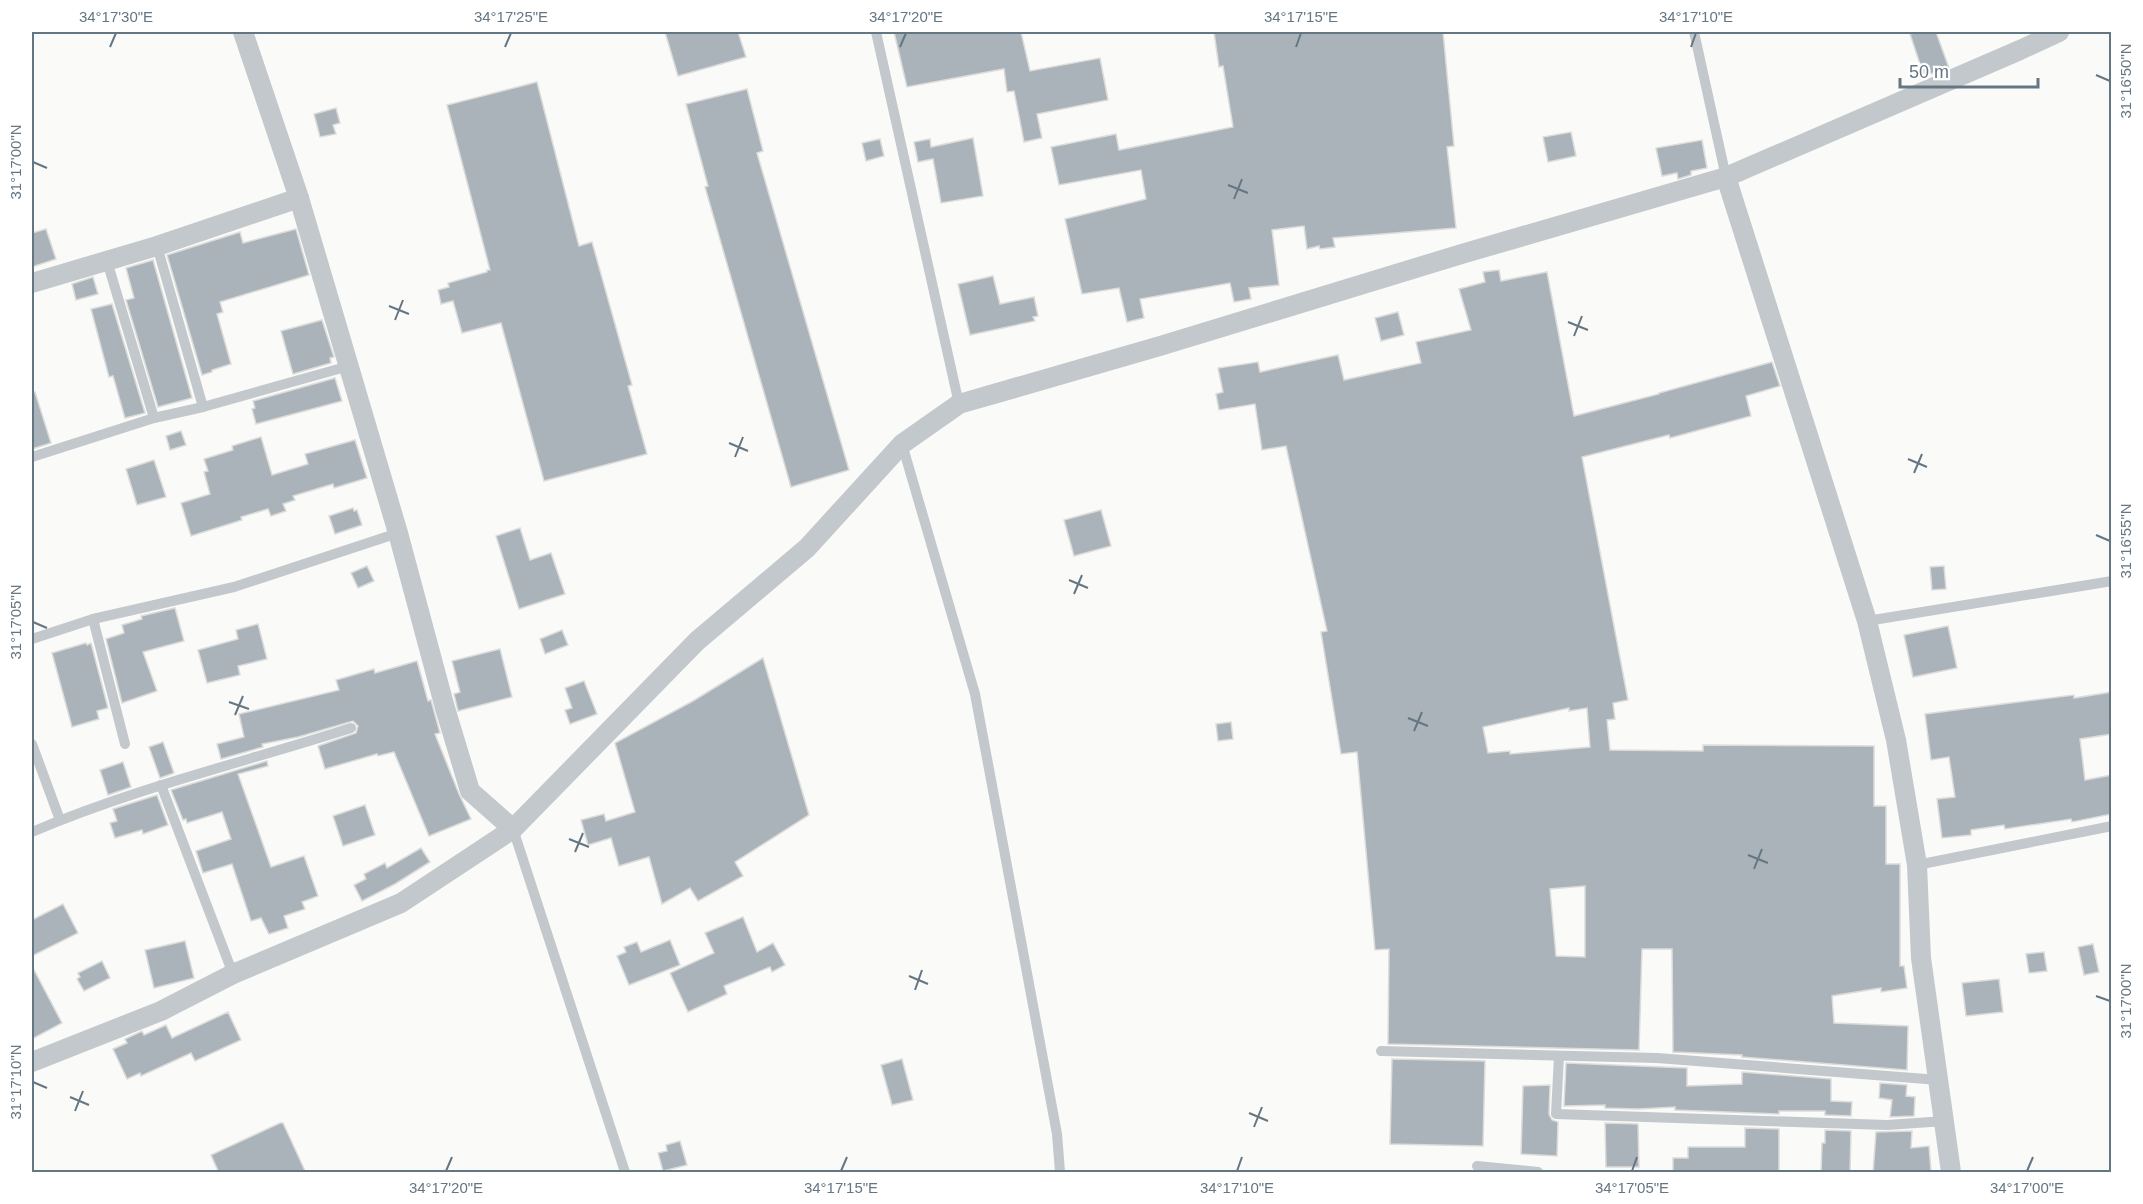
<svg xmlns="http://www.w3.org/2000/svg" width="2143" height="1204" viewBox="0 0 2143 1204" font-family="Helvetica,sans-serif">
<rect width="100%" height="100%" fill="#fafaf8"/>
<!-- building -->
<g fill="#aab3b9" stroke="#dcdcda" stroke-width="1.5" fill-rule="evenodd">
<polygon points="665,32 738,32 746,57 678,76"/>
<polygon points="894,32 1021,32 1030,71 1100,58 1108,100 1037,114 1042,138 1024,142 1014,91 1007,92 1004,69 907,87"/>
<polygon points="1214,32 1443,32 1454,146 1447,147 1456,228 1333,238 1335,247 1320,249 1319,246 1307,249 1304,226 1272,230 1279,285 1249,288 1251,299 1234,302 1230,283 1140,299 1144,318 1127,322 1119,288 1082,294 1065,219 1146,199 1141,170 1059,185 1051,147 1116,134 1119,150 1233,127 1223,66 1219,67"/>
<polygon points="1918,32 1936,32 1949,68 1924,76 1910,34"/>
<polygon points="537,82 579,246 592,242 632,385 628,386 647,454 544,481 501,323 462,333 453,301 441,304 438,290 449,287 448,283 487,272 487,270 490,270 447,105"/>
<polygon points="747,89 763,151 757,153 849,470 791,487 705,187 708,186 686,104"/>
<polygon points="336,108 340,123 333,125 336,134 320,137 314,114"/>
<polygon points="1571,132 1576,156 1548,162 1543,137"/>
<polygon points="973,138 983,196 941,203 933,159 918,162 914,142 930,139 931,147"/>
<polygon points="880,139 884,156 866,161 862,143"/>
<polygon points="1702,140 1707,168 1691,171 1691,175 1678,179 1677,173 1662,176 1656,148"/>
<polygon points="46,229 56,259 32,267 32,233"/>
<polygon points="296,229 309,275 220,302 223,312 217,314 231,364 212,370 212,372 202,375 167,255 240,232 243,243"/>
<polygon points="153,260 192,398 158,407 126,300 134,298 126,268"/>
<path d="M 1499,270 L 1501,281 L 1547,272 L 1574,416 L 1659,394 L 1659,393 L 1772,362 L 1780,386 L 1746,396 L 1751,416 L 1670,438 L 1669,435 L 1582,457 L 1628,700 L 1613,703 L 1615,719 L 1607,720 L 1610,750 L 1703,751 L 1703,745 L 1874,746 L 1874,806 L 1886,806 L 1886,864 L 1900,864 L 1900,966 L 1904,966 L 1907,988 L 1881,992 L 1881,988 L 1832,996 L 1834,1023 L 1908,1026 L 1907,1070 L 1742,1057 L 1742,1055 L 1673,1052 L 1672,949 L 1642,949 L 1639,1050 L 1388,1044 L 1389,949 L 1375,950 L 1357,752 L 1341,754 L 1321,632 L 1327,631 L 1286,446 L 1262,450 L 1255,404 L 1219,410 L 1216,394 L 1223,392 L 1218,368 L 1258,362 L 1260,372 L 1338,355 L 1344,380 L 1421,363 L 1416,342 L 1471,330 L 1459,289 L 1485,282 L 1483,272 ZM 1569,708 L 1569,711 L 1587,708 L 1590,747 L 1510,754 L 1510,751 L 1488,753 L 1483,727 ZM 1585,886 L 1585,957 L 1556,956 L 1550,889 Z"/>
<polygon points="993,276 1000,304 1034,297 1038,316 1033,317 1035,321 970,335 958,284"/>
<polygon points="93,277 98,294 76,300 72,284"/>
<polygon points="112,304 145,413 125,418 113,376 109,377 91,309"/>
<polygon points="1398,312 1404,335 1381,341 1375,318"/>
<polygon points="322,320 334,357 330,358 331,363 293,374 281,331"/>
<polygon points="335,378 342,401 256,424 252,409 255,408 253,401"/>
<polygon points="32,392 35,392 51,443 32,449"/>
<polygon points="181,431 186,445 170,450 166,436"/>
<polygon points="261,437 272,475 308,464 305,454 355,440 367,478 334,488 333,484 293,496 295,500 283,504 286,511 271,516 268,509 241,517 242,520 191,536 181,503 210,494 204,472 208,471 204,459 233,450 232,446"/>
<polygon points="154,460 166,497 137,505 126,469"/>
<polygon points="353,508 354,511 357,510 362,525 335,534 329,516"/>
<polygon points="1101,510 1111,546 1074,556 1064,520"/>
<polygon points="520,528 530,560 551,553 565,594 519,609 496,536"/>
<polygon points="367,566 374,581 358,588 351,573"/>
<polygon points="1944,566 1946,589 1932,590 1930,567"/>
<polygon points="175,608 184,641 143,652 157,691 122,703 106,639 124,633 122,625 142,619 141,616"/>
<polygon points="258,624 267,659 238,666 240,675 207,683 198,650 238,639 236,630"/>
<polygon points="1948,626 1957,668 1913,677 1904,635"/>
<polygon points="562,630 568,645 545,654 540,639"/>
<polygon points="86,643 87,645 91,643 108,708 97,711 99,719 72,727 52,653"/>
<polygon points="500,649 512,697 458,711 454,694 460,692 452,661"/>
<polygon points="763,658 809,815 735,862 743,876 698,901 690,888 662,904 649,857 619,866 611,838 588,845 581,820 604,814 606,821 635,812 615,743 693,701"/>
<polygon points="417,661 428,701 431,700 440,733 435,734 459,794 471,819 429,836 394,752 378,756 377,754 325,769 318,746 356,733 358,726 353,721 298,737 262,744 263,747 221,759 217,744 244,737 239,714 339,690 336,680 374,669 375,673"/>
<polygon points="584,681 597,714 570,724 565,710 572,708 565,688"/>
<polygon points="2112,692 2112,734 2080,739 2085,780 2112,775 2112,814 2072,822 2071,819 2005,829 2004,825 1971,830 1971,835 1942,838 1937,799 1955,797 1949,757 1931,760 1925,714 2074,695 2074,698"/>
<polygon points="1231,722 1233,739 1218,741 1216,724"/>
<polygon points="163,742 174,773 160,778 149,747"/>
<polygon points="267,761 268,766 238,774 271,867 304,856 318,896 302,902 305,909 284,916 288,928 269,934 261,918 251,921 232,864 203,873 196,851 231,839 222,812 187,823 186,819 183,820 171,790"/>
<polygon points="123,762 131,787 108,795 100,770"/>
<polygon points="157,795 168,825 143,834 142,830 115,838 110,823 117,821 113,809"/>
<polygon points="365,805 375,835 343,846 333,816"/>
<polygon points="421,848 430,862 395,884 362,901 354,885 366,879 364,874 385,863 387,868"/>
<polygon points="63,904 78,933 32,956 32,920"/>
<polygon points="743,917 757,952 773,943 785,965 772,972 770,967 724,986 727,994 688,1012 670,973 714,953 705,933"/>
<polygon points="670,940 680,965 629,985 617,956 626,952 624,947 637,942 641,952"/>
<polygon points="185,941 194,978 154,988 145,950"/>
<polygon points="2093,944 2099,972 2084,975 2078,947"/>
<polygon points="2044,952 2047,971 2029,973 2026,954"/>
<polygon points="102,961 110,978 84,991 77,979 80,977 78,973"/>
<polygon points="32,966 62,1023 32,1039"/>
<polygon points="1999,979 2003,1012 1966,1016 1962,983"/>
<polygon points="228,1012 241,1040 195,1061 191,1053 141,1076 140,1073 127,1079 113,1049 127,1043 125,1039 142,1031 144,1035 166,1025 172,1038"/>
<polygon points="902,1059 913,1100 892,1105 881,1065"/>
<polygon points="1392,1059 1485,1061 1483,1146 1390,1144"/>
<polygon points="1566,1063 1687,1068 1687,1086 1742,1084 1742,1072 1831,1079 1831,1101 1852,1102 1851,1116 1825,1115 1825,1111 1779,1111 1779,1114 1675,1110 1675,1107 1638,1109 1605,1108 1605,1105 1564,1106"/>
<polygon points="1880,1083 1907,1085 1906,1096 1915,1097 1914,1116 1890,1117 1892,1100 1879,1098"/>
<polygon points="1550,1085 1549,1114 1552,1120 1558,1122 1557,1156 1521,1154 1523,1086"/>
<polygon points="280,1123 283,1123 306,1173 219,1173 211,1155"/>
<polygon points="1605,1123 1638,1124 1639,1167 1606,1167"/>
<polygon points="1745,1128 1779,1129 1779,1173 1673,1173 1673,1158 1688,1158 1688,1147 1745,1147"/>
<polygon points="1825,1130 1851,1131 1850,1173 1821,1173 1822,1143 1825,1143"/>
<polygon points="1912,1131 1911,1148 1929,1146 1931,1171 1873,1173 1876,1132"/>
<polygon points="680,1141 687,1165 663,1171 658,1153 667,1151 666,1145"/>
</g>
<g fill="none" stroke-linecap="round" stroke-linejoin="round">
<!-- service -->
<g stroke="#c3c8cc" stroke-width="10">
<polyline points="876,32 959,404"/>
<polyline points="1694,32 1726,177"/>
<polyline points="157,246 203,407"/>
<polyline points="107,261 154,418"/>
<polyline points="902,444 975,694 1057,1134 1060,1172"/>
<polyline points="32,457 154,418 203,407 349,366"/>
<polyline points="93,619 125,744"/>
<polyline points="1867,621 2112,581"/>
<polyline points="32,639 93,619 234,587 398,533"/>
<polyline points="32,744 60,820"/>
<polyline points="161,785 233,974"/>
<polyline points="513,829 625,1172"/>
<path d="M 32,832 C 135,788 245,762 351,728"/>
<polyline points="1917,865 2112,826"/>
<polyline points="1381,1051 1657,1058 1939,1080"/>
<polyline points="1559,1056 1556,1114 1887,1125 1945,1121"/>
<polyline points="1477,1166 1538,1172"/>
</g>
<!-- minor -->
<g stroke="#c3c8cc" stroke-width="20">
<polyline points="243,32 299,198 398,533 445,708 470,791 513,829"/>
<polyline points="1726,177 1867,621 1896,740 1917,865 1921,958 1951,1172"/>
<polyline points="32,283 157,246 299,198"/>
<polyline points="32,1062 161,1011 233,974 401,903 513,829 697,641 807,548 902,444 959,404 1160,346 1465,253 1726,177 2020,50 2059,32"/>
</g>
</g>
<!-- ticks -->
<path fill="none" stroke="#657683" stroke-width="2" d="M 110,47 L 116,33M 505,47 L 511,33M 900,47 L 906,33M 1296,47 L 1301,33M 1691,47 L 1696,33M 2096,75 L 2110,81M 33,162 L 47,168M 1228,185 L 1248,193M 1234,199 L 1242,179M 389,306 L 409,314M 395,320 L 403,300M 1568,322 L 1588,330M 1574,336 L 1582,316M 729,443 L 748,451M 735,457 L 743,437M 1908,459 L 1927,467M 1914,473 L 1922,454M 2096,535 L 2110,541M 1069,580 L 1088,588M 1074,594 L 1082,575M 33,622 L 47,628M 229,702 L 249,709M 235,715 L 243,696M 1408,718 L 1428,726M 1414,731 L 1422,712M 569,839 L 589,847M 575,852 L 583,833M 1748,855 L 1768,863M 1754,869 L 1762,849M 909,976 L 928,984M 915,990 L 922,970M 2096,996 L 2110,1001M 33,1082 L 47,1088M 70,1097 L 89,1105M 75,1111 L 83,1091M 1249,1113 L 1268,1121M 1254,1127 L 1262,1107M 446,1171 L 452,1157M 841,1171 L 847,1157M 1237,1171 L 1242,1157M 1632,1171 L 1637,1157M 2027,1171 L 2033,1157"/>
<!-- border -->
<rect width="2143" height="1204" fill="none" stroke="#ffffff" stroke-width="66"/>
<!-- scale -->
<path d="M1900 78v9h138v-9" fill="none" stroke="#657683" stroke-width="3"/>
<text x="1909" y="78" font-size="18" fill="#657683" stroke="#ffffff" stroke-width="4.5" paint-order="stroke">50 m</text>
<rect x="33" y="33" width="2077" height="1138" fill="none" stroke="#657683" stroke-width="2"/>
<g font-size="15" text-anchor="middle" fill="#657683">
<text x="116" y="22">34°17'30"E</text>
<text x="511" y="22">34°17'25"E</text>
<text x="906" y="22">34°17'20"E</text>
<text x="1301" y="22">34°17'15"E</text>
<text x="1696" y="22">34°17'10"E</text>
<text transform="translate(2126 81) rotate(-90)" y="5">31°16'50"N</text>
<text transform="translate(16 162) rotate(-90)" y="5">31°17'00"N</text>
<text transform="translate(2126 541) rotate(-90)" y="5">31°16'55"N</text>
<text transform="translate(16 622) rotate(-90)" y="5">31°17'05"N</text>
<text transform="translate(2126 1001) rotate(-90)" y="5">31°17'00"N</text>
<text transform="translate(16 1082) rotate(-90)" y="5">31°17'10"N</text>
<text x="446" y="1193">34°17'20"E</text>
<text x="841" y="1193">34°17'15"E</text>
<text x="1237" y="1193">34°17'10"E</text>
<text x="1632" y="1193">34°17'05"E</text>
<text x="2027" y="1193">34°17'00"E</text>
</g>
</svg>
